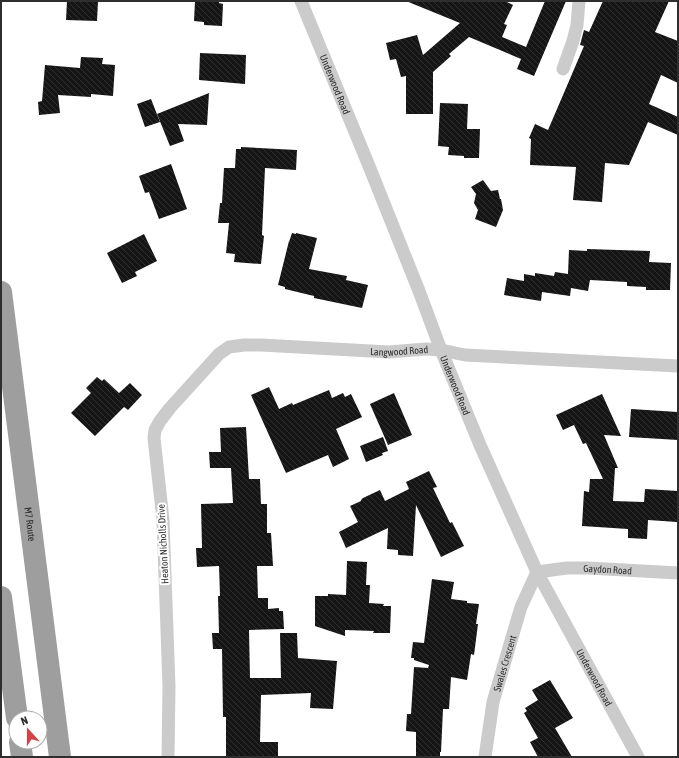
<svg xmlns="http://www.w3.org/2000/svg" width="679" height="758" viewBox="0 0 679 758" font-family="'Asap Condensed',sans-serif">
<defs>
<pattern id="building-back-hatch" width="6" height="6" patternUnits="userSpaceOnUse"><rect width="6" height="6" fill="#151515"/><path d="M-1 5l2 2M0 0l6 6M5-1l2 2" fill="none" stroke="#2f2f2f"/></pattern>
</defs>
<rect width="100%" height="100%" fill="#fff"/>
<!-- building -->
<g fill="url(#building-back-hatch)">
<polygon points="67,1 98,1 97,21 66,20"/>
<polygon points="195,1 219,1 219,3 223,4 222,26 204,25 204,22 194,21"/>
<polygon points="406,1 505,1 513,5 504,24 507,25 502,37 526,47 545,1 566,1 534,76 517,69 521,59 469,37 449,54 451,56 433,72 433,114 406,114 406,76 401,77 396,59 390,60 386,43 417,35 423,55 460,23"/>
<polygon points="603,1 669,1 655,32 678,41 678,83 661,75 649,104 678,117 678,135 648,122 629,165 605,163 602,202 573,200 576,167 530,165 531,139 529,138 535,124 548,130 584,46 580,45 584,30 589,32"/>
<polygon points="200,53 246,55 245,84 199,80"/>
<polygon points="81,57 103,58 102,64 115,65 113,96 91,94 91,97 58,95 60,113 39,115 38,102 42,101 45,65 80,68"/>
<polygon points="209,93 207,125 178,124 184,141 170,146 157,114"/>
<polygon points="151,99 160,122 145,127 137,104"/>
<polygon points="440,103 468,104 467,129 480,129 479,158 464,158 464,156 448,155 449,147 438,146"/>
<polygon points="241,147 297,150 296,170 265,168 262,235 264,236 261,264 234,262 235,254 226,253 229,223 218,223 220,203 222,203 224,168 235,168 236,149 241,149"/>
<polygon points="171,164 187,209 159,219 149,192 145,193 139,176"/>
<polygon points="483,180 491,191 498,190 500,199 501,199 503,210 496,227 475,219 478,210 474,203 476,194 471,187"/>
<polygon points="292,233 296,234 296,233 317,238 309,269 347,276 346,280 368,285 362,308 314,298 314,296 285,289 285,287 278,285 289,241 289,242"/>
<polygon points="144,234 157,261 135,272 137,276 122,283 107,253"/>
<polygon points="587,249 650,251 649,262 671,263 670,290 646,290 646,287 627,286 627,282 590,280 588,291 571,288 570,296 542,292 541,301 504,295 507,278 524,281 524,274 535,276 535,273 554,276 555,272 568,274 569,250 587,251"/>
<polygon points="97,377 102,381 104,379 119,393 130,383 142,395 128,410 124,407 95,436 71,413 91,393 86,388"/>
<polygon points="269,387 279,409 292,403 293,405 329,390 332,398 343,393 345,397 351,394 362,417 336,429 349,459 333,467 328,455 286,473 251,395"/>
<polygon points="394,393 412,435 388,445 370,404"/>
<polygon points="602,394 621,436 604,435 618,468 615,468 613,501 644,502 645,489 678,491 677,522 648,520 647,539 628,538 628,529 582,526 584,491 589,492 590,479 603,479 586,443 583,444 574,425 563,430 556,415"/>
<polygon points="631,409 678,412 678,440 629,437"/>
<polygon points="246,427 249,479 260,479 261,504 267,504 267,533 271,533 273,566 257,566 258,598 268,598 268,609 279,608 279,611 283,611 284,629 249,630 250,678 281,678 280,633 297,633 298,658 337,661 333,709 310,708 311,693 261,695 260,742 278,742 278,757 226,757 226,717 223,717 222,649 213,649 212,633 219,633 218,596 220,596 219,566 197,567 196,548 202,548 201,504 233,503 231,468 210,468 209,452 221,452 220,428"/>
<polygon points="383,437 388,451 382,453 383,455 366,462 360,446"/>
<polygon points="429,471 437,487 433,488 450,523 452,522 464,546 441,557 416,505 413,556 398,555 398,550 387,549 388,528 346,548 339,532 358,522 350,506 361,501 361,500 363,498 380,490 385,501 409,489 406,482"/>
<polygon points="347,561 367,562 366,585 370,585 369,603 384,604 383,606 391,606 390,633 373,633 374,631 345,630 345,636 315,626 315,596 328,596 328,594 346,595"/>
<polygon points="432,579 454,582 451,599 467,601 467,603 479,604 476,624 478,624 474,655 471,654 467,680 451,677 449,709 443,709 441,752 440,752 440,757 416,757 416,732 406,731 407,714 411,714 414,667 428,668 429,665 414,660 414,658 411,658 413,642 424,643"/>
<polygon points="550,680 573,718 555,728 572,757 538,757 530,742 538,738 524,713 527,711 525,708 538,700 532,690"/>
</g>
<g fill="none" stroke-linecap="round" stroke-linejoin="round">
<!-- minor -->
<g stroke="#cbcbcb" stroke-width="13">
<path id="s1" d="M 301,1 L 369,166 L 419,291 L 441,350 L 480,445 L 537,572 L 638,757"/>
<polyline points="563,69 573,41 577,25 579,1"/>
<path id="s2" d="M 168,757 L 169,686 L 163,520 L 154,438 L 155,430 L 160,421 L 170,408 L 219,354 L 229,347 L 244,345 L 261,345 L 389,352 L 426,349 L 441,350 L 465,355 L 678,366"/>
<path id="s3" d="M 485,757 L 493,702 L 521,607 L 537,572 L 567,568 L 588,568 L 678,573"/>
</g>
<!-- trunk -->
<g stroke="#9e9e9e" stroke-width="22">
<path id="s4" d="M 1,292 L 60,757"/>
<polyline points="1,597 17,718"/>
<polyline points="20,742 22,757"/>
</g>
</g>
<g text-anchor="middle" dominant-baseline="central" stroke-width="4" stroke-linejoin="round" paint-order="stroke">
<!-- street labels -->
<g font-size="10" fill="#2e2e2e" stroke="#fff">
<text stroke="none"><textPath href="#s1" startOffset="90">Underwood Road</textPath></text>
<text stroke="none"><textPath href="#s2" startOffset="610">Langwood Road</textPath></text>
<text stroke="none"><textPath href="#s1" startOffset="414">Underwood Road</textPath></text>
<text stroke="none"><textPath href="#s4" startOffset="234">M7 Route</textPath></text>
<text transform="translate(163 544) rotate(-93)">Heaton Nicholls Drive</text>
<text stroke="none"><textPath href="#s3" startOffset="264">Gaydon Road</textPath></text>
<text stroke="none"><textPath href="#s3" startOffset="96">Swales Crescent</textPath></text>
<text stroke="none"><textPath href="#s1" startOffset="738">Underwood Road</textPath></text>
</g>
</g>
<!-- border -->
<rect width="679" height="758" fill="none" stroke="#2e2e2e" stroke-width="4"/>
<!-- north arrow -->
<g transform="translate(28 730) rotate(339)"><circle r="19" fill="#ffffff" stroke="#ababab"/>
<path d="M0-3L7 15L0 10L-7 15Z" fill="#d44247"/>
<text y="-6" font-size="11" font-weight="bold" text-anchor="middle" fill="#2e2e2e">N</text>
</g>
</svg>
